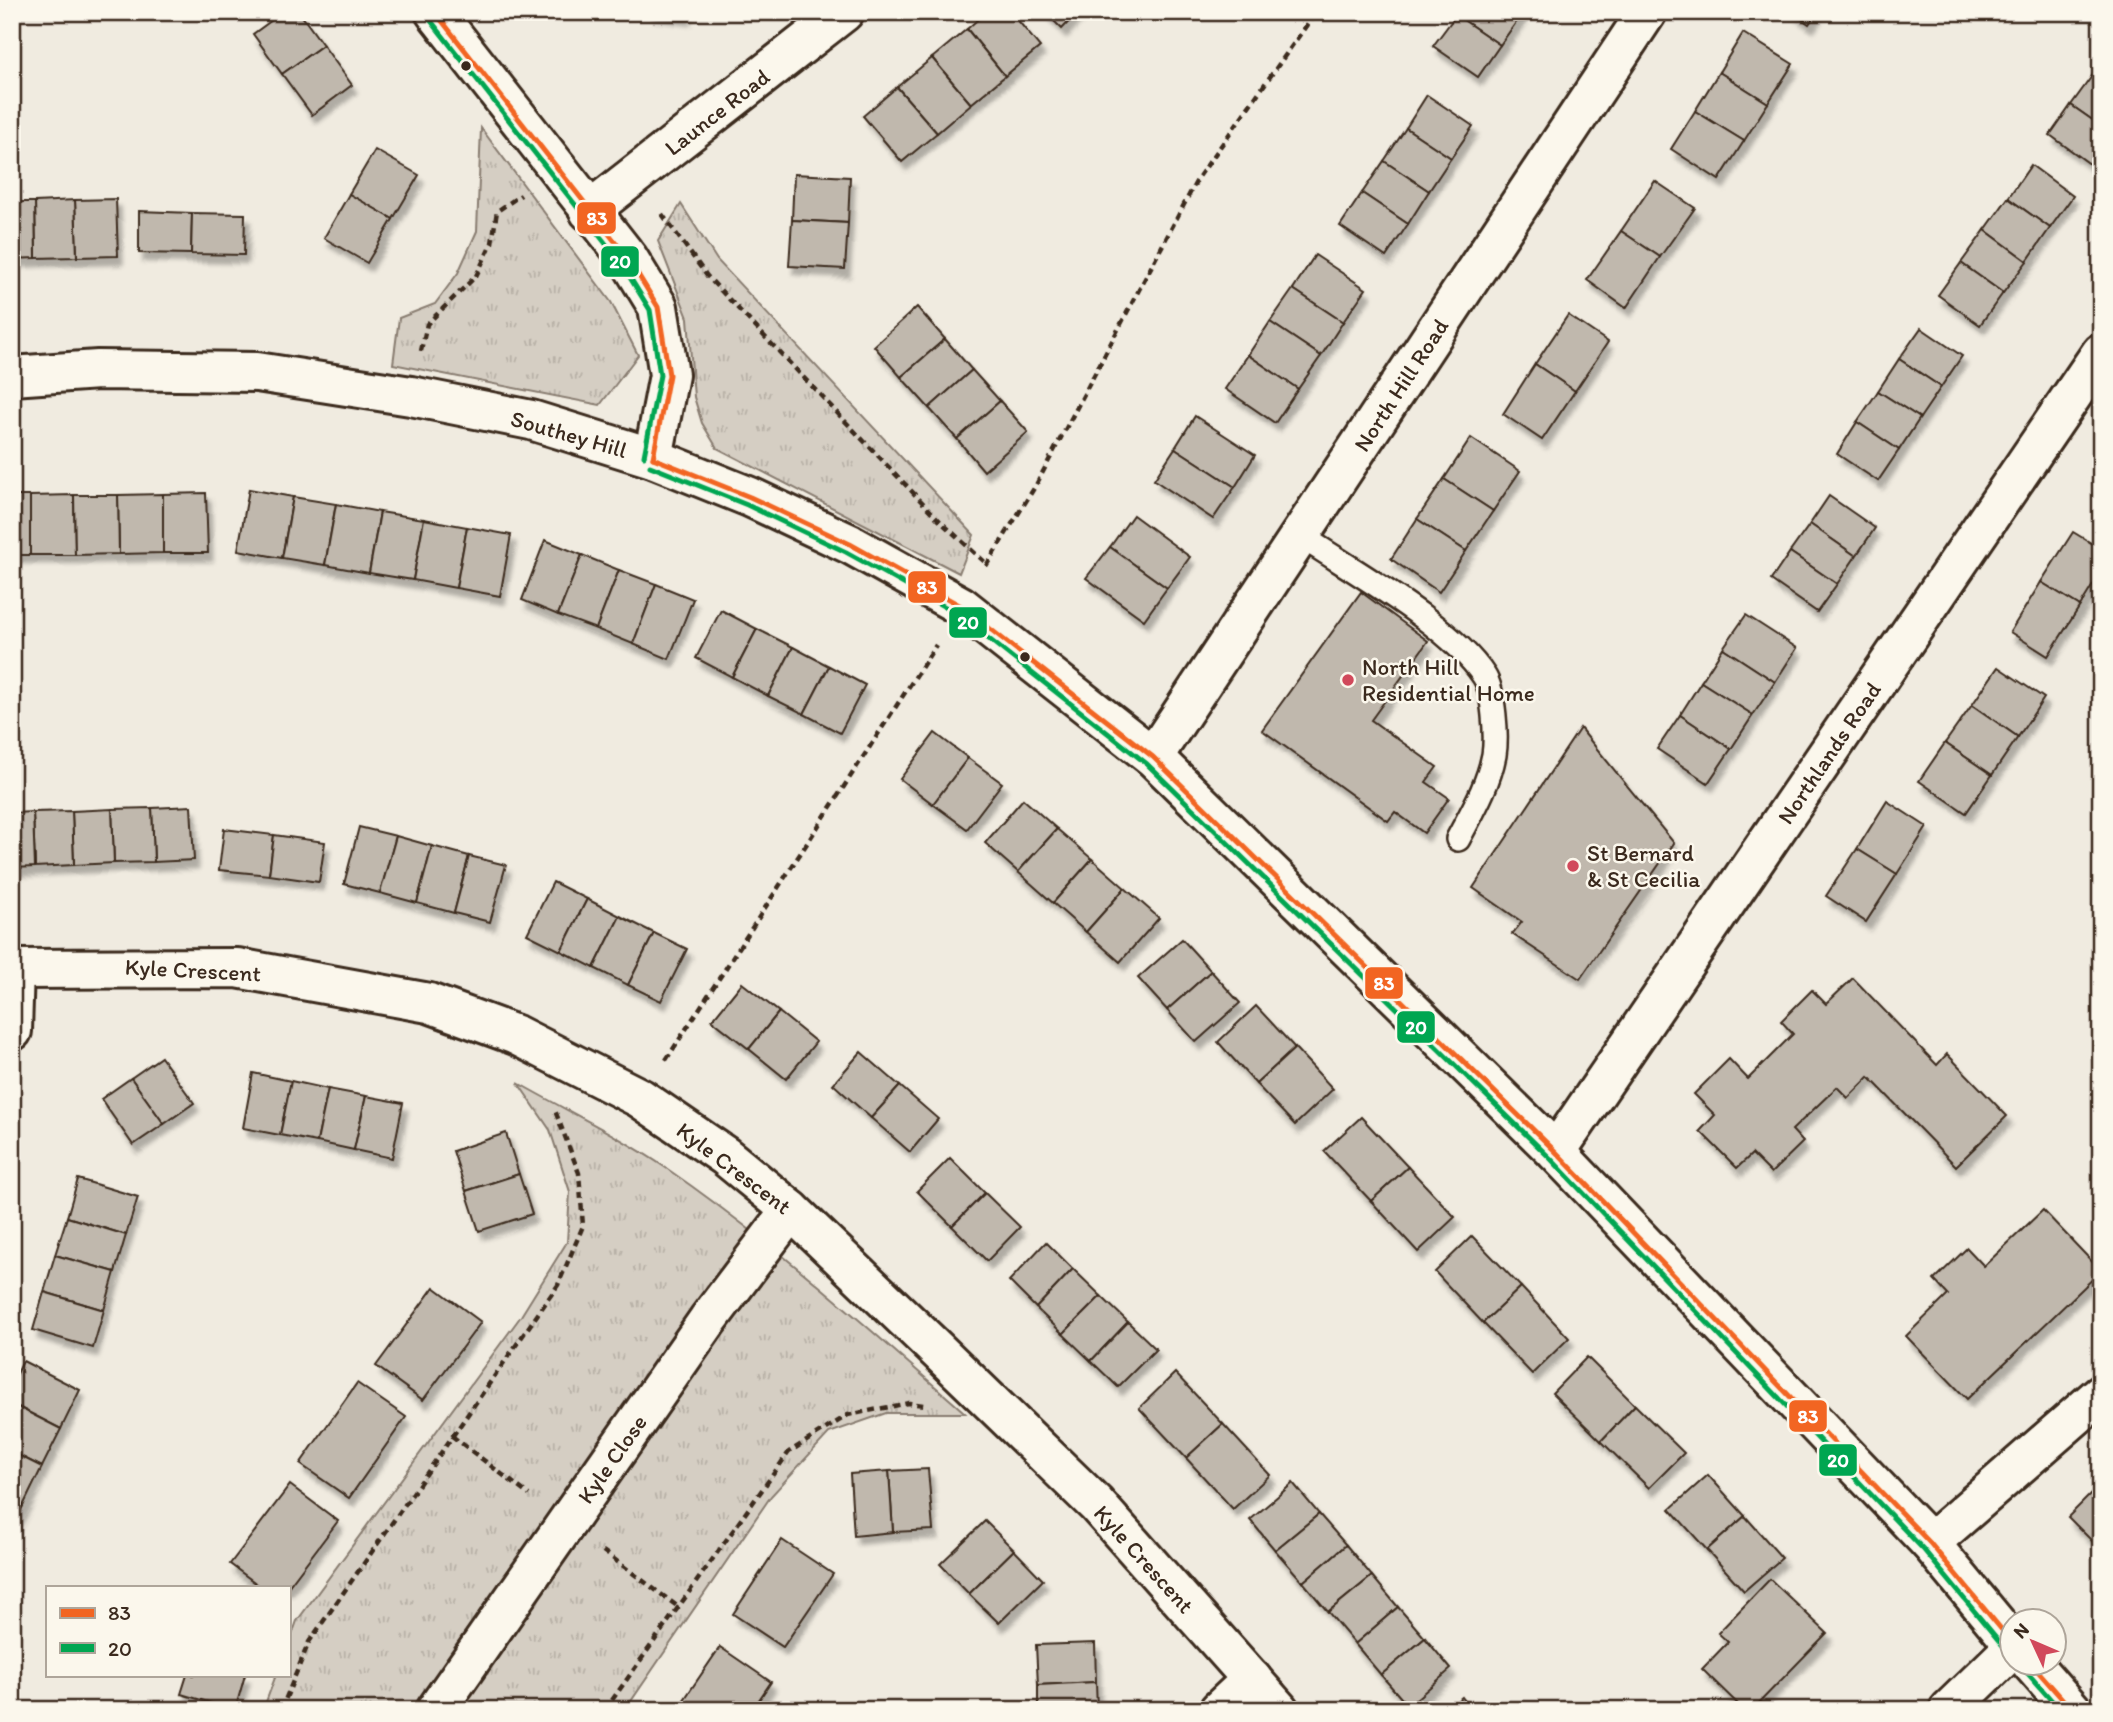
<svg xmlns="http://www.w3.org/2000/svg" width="2113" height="1722" viewBox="0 0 2113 1722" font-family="Itim,sans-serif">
<defs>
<pattern id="grass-tufts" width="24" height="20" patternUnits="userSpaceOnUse" patternTransform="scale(1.75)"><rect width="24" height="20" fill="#d5cec3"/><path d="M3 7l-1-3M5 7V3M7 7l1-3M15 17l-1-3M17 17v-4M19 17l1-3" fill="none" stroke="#b8b1a7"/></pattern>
<filter id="shadow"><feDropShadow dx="4.5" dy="8" stdDeviation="2" flood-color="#0004"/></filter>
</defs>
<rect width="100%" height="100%" fill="#f0ebe0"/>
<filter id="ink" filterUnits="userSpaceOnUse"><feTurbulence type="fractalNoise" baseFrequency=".0143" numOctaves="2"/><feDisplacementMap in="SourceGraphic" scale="14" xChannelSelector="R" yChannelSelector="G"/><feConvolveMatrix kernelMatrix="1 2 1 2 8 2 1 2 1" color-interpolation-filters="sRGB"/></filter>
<g filter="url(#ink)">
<!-- grass -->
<g fill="url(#grass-tufts)" stroke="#887c70" stroke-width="2">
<polygon points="481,128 611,302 638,355 600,405 393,364 399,318 435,304 458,273 477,231"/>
<polygon points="681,204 717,260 974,535 959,573 717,448 702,423 694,397 688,318 658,241"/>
<path d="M 518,1083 C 567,1111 620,1136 666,1168 C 773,1242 868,1327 965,1413 L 886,1413 L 829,1433 L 771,1496 L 625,1710 L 263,1710 L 276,1675 L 289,1675 L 289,1643 L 297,1621 L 521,1316 L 567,1242 L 570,1192 L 550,1130 Z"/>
</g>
<!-- building -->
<g fill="#c0b8ad" stroke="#3b2a1e" stroke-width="2" filter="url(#shadow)">
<polygon points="283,12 299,12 323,45 282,74 253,34"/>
<polygon points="648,12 686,12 685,17"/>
<polygon points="986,12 1011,12 1040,47 1005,76 967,29"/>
<polygon points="1045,12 1078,12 1062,29"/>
<polygon points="1457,12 1520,12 1522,14 1500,45 1456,15"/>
<polygon points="1792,12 1817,12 1809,24"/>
<polygon points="1456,15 1500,45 1478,77 1433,46"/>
<polygon points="967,29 1005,76 971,104 932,58"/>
<polygon points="1743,33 1793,64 1768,103 1719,72"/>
<polygon points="323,45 352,85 312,115 282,74"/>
<polygon points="932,58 971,104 937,133 897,87"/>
<polygon points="2101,64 2101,82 2092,76"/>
<polygon points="1719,72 1768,103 1744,141 1695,111"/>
<polygon points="2092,76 2101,82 2101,126 2071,105"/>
<polygon points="897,87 937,133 902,162 863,116"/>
<polygon points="1427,95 1473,126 1451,158 1406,128"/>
<polygon points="2071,105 2101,126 2101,158 2094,167 2050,135"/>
<polygon points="1695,111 1744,141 1719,180 1671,149"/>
<polygon points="1406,128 1451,158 1429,191 1384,161"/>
<polygon points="375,150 419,175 393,219 349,194"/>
<polygon points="1384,161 1429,191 1408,224 1362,193"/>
<polygon points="2031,165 2073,196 2050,228 2008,198"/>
<polygon points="794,174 850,177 848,223 792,220"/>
<polygon points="1655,181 1695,208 1660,257 1621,231"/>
<polygon points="1362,193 1408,224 1386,257 1340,226"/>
<polygon points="349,194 393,219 367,263 324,238"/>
<polygon points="2008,198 2050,228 2027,261 1985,230"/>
<polygon points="116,199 118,256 77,257 75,200"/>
<polygon points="75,200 77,257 36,258 35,202"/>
<polygon points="12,202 35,202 36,258 12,259"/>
<polygon points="139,211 192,213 191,254 139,253"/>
<polygon points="192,213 245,214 244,255 191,254"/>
<polygon points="792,220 848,223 845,269 789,266"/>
<polygon points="1985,230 2027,261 2003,293 1961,263"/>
<polygon points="1621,231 1660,257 1626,308 1587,280"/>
<polygon points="1315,255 1366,289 1343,322 1293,289"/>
<polygon points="1961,263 2003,293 1980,325 1938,295"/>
<polygon points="1293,289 1343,322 1321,356 1270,322"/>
<polygon points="917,307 945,339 901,377 874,346"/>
<polygon points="1568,315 1608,342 1575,391 1535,364"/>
<polygon points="1270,322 1321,356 1298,389 1248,355"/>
<polygon points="1921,328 1962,356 1941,387 1899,359"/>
<polygon points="945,339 972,370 929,408 901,377"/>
<polygon points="1248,355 1298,389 1275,423 1225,389"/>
<polygon points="1899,359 1941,387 1920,418 1878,391"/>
<polygon points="1535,364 1575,391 1542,440 1503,414"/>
<polygon points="972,370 1000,401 957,439 929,408"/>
<polygon points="1878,391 1920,418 1899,450 1857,422"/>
<polygon points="1000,401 1028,432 984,471 957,439"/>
<polygon points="1195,416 1255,455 1235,487 1175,448"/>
<polygon points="1857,422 1899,450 1878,481 1837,454"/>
<polygon points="1471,438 1520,471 1493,511 1444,479"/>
<polygon points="1175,448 1235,487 1213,519 1154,480"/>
<polygon points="1444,479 1493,511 1466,551 1417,519"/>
<polygon points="249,489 293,497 282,558 238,550"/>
<polygon points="206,493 208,553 163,553 163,494"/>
<polygon points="163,494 163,553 119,554 118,495"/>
<polygon points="74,495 75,555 30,555 30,496"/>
<polygon points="74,495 118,495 119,554 75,555"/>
<rect x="12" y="496" width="18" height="59"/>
<polygon points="1829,496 1875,528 1856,556 1810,524"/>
<polygon points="293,497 336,504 325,565 282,558"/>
<polygon points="336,504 380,512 369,573 325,565"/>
<polygon points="380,512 424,519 413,580 369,573"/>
<polygon points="1133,515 1190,557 1167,588 1110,547"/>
<polygon points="424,519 467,527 456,588 413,580"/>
<polygon points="1417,519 1466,551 1439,592 1391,559"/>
<polygon points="1810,524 1856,556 1837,584 1790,552"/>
<polygon points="467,527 511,535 500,596 456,588"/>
<polygon points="2073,532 2101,549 2101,572 2080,606 2041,582"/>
<polygon points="545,540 582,555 558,615 522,600"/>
<polygon points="1110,547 1167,588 1144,620 1086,578"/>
<polygon points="1790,552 1837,584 1817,612 1771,580"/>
<polygon points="582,555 619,570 596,629 558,615"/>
<polygon points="619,570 656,584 633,644 596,629"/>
<polygon points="2041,582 2080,606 2048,656 2010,632"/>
<polygon points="656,584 693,599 669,659 633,644"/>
<polygon points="1361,592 1428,641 1371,720 1437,767 1426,782 1449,798 1424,833 1395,812 1388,821 1262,730"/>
<polygon points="721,610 757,629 732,677 696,658"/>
<polygon points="1746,615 1797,648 1775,682 1723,648"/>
<polygon points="757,629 793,647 768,696 732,677"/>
<polygon points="793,647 829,666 804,714 768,696"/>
<polygon points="1723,648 1775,682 1753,715 1701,682"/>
<polygon points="829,666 865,685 840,733 804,714"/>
<polygon points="1998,667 2044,698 2018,737 1972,705"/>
<polygon points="1701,682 1753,715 1731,749 1680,715"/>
<polygon points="1972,705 2018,737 1992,775 1945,743"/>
<polygon points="1680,715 1731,749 1708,783 1657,749"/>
<polygon points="1580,728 1674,843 1580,979 1512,934 1522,922 1473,888"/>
<polygon points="935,733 968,758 933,804 900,779"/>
<polygon points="1945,743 1992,775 1966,813 1919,781"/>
<polygon points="968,758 1002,783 967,829 933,804"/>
<polygon points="1023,799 1057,829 1018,872 985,843"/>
<polygon points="1887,801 1927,827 1897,874 1857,849"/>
<polygon points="191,806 194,860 154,862 152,808"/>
<polygon points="152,808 154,862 114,863 112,809"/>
<polygon points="112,809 114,863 74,865 72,811"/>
<polygon points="72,811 74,865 35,867 33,812"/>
<polygon points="33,812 35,867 12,868 12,813"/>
<polygon points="359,827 396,836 380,893 344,884"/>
<polygon points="224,829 274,835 269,875 219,870"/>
<polygon points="1057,829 1092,859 1053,903 1018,872"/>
<polygon points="274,835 325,842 319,882 269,875"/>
<polygon points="396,836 432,846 417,903 380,893"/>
<polygon points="432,846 469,856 454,913 417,903"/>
<polygon points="1857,849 1897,874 1866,922 1826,896"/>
<polygon points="469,856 506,865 490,922 454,913"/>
<polygon points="1092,859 1125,888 1086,932 1053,903"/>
<polygon points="553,882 587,899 561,951 527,934"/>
<polygon points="1125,888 1159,918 1120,962 1086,932"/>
<polygon points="587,899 620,916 594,968 561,951"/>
<polygon points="620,916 654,933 628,985 594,968"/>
<polygon points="654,933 687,949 661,1001 628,985"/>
<polygon points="1182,939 1211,971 1167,1010 1138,978"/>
<polygon points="1211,971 1240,1003 1196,1042 1167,1010"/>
<polygon points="1853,978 1937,1065 1947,1054 2007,1116 1956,1166 1869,1077 1848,1098 1837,1087 1792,1130 1803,1142 1771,1173 1752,1154 1737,1168 1700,1131 1715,1115 1694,1094 1729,1059 1748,1079 1793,1034 1781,1021 1812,990 1826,1004"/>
<polygon points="742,983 779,1012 749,1049 712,1020"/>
<polygon points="1256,1006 1295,1048 1256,1084 1218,1042"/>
<polygon points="779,1012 816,1042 786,1079 749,1049"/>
<polygon points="1295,1048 1333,1089 1295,1125 1256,1084"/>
<polygon points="861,1052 900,1086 871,1118 833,1084"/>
<polygon points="161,1057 194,1103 164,1124 131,1078"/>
<polygon points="253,1073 291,1081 280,1135 243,1128"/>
<polygon points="131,1078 164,1124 133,1145 101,1099"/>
<polygon points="291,1081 328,1089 317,1142 280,1135"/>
<polygon points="900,1086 938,1119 910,1152 871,1118"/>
<polygon points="328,1089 366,1096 354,1150 317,1142"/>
<polygon points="366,1096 403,1103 392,1158 354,1150"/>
<polygon points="1361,1117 1408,1167 1371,1201 1324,1151"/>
<polygon points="506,1133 519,1174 466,1191 453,1151"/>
<polygon points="950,1158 985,1193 952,1226 917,1191"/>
<polygon points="1408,1167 1455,1217 1418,1252 1371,1201"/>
<polygon points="519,1174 532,1214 479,1231 466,1191"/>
<polygon points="78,1179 138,1197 126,1235 67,1217"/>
<polygon points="985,1193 1020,1227 987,1261 952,1226"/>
<polygon points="2043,1210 2101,1271 1967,1399 1906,1336 1948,1295 1934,1280 1967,1248 1984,1266"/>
<polygon points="67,1217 126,1235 115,1272 55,1255"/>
<polygon points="1472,1236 1521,1287 1483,1323 1435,1272"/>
<polygon points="1046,1242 1073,1269 1036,1308 1009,1281"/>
<polygon points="55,1255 115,1272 104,1310 44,1292"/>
<polygon points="1073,1269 1101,1296 1063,1334 1036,1308"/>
<polygon points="434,1287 481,1322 423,1400 376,1366"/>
<polygon points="1521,1287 1569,1338 1532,1374 1483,1323"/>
<polygon points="44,1292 104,1310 93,1348 33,1330"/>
<polygon points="1101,1296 1128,1322 1091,1361 1063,1334"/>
<polygon points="1128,1322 1156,1349 1118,1387 1091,1361"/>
<polygon points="1587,1357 1635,1405 1601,1441 1552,1393"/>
<polygon points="23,1361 80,1390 61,1429 12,1404 12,1384"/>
<polygon points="1175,1373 1223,1424 1186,1458 1139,1408"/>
<polygon points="357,1383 406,1417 349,1498 300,1464"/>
<polygon points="12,1404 61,1429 42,1467 12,1452"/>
<polygon points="1635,1405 1684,1453 1649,1488 1601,1441"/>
<polygon points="1223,1424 1270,1475 1233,1509 1186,1458"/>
<polygon points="12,1452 42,1467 23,1506 12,1500"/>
<polygon points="928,1469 933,1530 893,1532 889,1471"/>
<polygon points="889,1471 893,1532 854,1536 850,1474"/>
<polygon points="1708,1475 1745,1516 1707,1550 1670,1509"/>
<polygon points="1293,1483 1319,1514 1275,1550 1250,1520"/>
<polygon points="2101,1484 2101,1550 2068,1517"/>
<polygon points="290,1485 338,1521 288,1587 261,1587 230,1564"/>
<polygon points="12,1500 23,1506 12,1527"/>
<polygon points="1319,1514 1346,1545 1303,1582 1275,1550"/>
<polygon points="1745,1516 1782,1558 1744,1591 1707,1550"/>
<polygon points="985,1521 1014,1550 969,1594 940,1564"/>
<polygon points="782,1540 833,1574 783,1647 733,1614"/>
<polygon points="1346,1545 1372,1576 1328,1612 1303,1582"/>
<polygon points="1014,1550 1043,1580 999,1623 969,1594"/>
<polygon points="1372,1576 1398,1607 1355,1644 1328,1612"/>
<polygon points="1770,1579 1827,1633 1752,1710 1744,1710 1702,1669 1728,1642 1718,1633"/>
<polygon points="1398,1607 1425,1638 1381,1675 1355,1644"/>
<polygon points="1425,1638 1451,1669 1408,1706 1381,1675"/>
<polygon points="1095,1643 1096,1682 1038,1685 1036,1645"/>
<polygon points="720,1647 771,1682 752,1710 677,1710"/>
<polygon points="187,1675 245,1675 235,1710 181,1694"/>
<polygon points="1096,1682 1097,1710 1038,1710 1038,1685"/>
<polygon points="1462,1697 1472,1710 1446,1710"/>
</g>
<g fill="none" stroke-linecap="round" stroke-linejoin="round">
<!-- lane casing -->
<g stroke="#3b2a1e" stroke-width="28">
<path id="lane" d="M 1301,536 C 1353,571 1452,626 1484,676 C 1494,691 1497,737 1494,755 C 1488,786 1472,812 1458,839"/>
</g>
<!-- street casing -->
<g stroke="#3b2a1e" stroke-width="44">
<g id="street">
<polyline points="435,12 628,258 658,307 669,375 653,458"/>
<polyline points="589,211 844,12"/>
<polyline points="12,376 98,370 257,372 411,396 531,420 653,458 750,497 850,544 961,606 1153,757 1556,1152 1930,1543 2011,1641"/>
<polyline points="1153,757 1647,12"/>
<polyline points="12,969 237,968 429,1003 516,1035 640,1098 725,1156 791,1210 931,1344 1096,1504 1279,1710"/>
<polyline points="12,1031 14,968"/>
<polyline points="1556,1152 2101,353"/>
<polyline points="1930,1543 2101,1394"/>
<polyline points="2030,1662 2072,1710"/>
<polyline points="436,1710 708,1320 791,1210"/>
<polyline points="1219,1710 1252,1679"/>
<polyline points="1949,1710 2011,1650"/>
</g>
</g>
<!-- path -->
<g stroke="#3b2a1e" stroke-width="4.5" stroke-dasharray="7 5" stroke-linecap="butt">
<polyline points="662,214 707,276 941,522 987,564"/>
<polyline points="421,351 427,324 476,276 492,243 497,211 521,195"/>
<polyline points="986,566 1036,485 1198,178 1316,12"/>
<polyline points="666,1060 936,645"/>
<polyline points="452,1436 529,1495"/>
<polyline points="603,1551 677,1606"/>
<polyline points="281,1710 309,1642 558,1285 583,1226 579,1173 554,1108"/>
<polyline points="605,1710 789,1452 848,1415 909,1403 924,1405"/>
</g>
<!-- lane -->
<use href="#lane" stroke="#fbf7ec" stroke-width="23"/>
<!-- street -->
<use href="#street" stroke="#fbf7ec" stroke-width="38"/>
<!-- bus-1 casing -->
<g stroke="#fbf7ec" stroke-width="10">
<g id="bus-1">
<polyline points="435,12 628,258 658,307 669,375 653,458"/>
<polyline points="653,458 750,497 850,544 961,606 1153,757 1556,1152 1930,1543 2011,1641"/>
<polyline points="2030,1662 2072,1710"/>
</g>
</g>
<!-- bus-2 casing -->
<g stroke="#fbf7ec" stroke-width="10">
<g id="bus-2">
<polyline points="428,17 621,263 650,310 660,375 644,456"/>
<polyline points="650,466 747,505 846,552 956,613 1147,764 1550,1158 1923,1549 2004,1647"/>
<polyline points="2023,1668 2060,1710"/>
</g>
</g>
<!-- bus-1 -->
<use href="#bus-1" stroke="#f26522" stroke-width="5"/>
<!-- bus-2 -->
<use href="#bus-2" stroke="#00a651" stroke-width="5"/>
</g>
</g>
<!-- markers -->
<g fill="#3b2a1e" stroke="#fbf7ec" stroke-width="2.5">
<circle cx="466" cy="66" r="6"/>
<circle cx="1025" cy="657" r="6"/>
</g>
<g fill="#d1495b" stroke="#fbf7ec" stroke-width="2.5">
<circle cx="1348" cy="680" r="7"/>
<circle cx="1573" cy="866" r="7"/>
</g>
<g text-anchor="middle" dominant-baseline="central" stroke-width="5" stroke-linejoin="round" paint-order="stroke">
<!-- street labels -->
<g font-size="23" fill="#3b2a1e" stroke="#fbf7ec">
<text transform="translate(717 112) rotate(-38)">Launce Road</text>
<text transform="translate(1401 385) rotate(-57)">North Hill Road</text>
<text transform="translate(569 434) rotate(16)">Southey Hill</text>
<text transform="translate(1829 753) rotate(-56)">Northlands Road</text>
<text transform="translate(193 970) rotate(3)">Kyle Crescent</text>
<text transform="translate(734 1168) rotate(37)">Kyle Crescent</text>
<text transform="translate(612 1459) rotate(-55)">Kyle Close</text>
<text transform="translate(1144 1559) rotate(48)">Kyle Crescent</text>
</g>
<!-- poi labels -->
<g font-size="23" fill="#3b2a1e" stroke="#fbf7ec" text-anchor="start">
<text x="1362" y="667">North Hill<tspan x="1362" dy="26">Residential Home</tspan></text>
<text x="1587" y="853">St Bernard<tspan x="1587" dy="26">&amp; St Cecilia</tspan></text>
</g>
</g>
<g stroke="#fbf7ec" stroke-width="2.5">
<rect x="576" y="201" width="41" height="34" rx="7" fill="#f26522"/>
<rect x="600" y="245" width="40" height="33" rx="7" fill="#00a651"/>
<rect x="907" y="570" width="40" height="34" rx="7" fill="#f26522"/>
<rect x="948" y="606" width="40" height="33" rx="7" fill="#00a651"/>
<rect x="1364" y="966" width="40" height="34" rx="7" fill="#f26522"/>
<rect x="1396" y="1010" width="40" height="34" rx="7" fill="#00a651"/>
<rect x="1788" y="1399" width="40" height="34" rx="7" fill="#f26522"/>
<rect x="1818" y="1443" width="40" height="34" rx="7" fill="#00a651"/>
</g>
<g font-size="19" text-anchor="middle" font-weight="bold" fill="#fff">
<text x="597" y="225">83</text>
<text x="620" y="268">20</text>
<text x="927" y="594">83</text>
<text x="968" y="629">20</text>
<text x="1384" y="990">83</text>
<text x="1416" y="1034">20</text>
<text x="1808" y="1423">83</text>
<text x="1838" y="1467">20</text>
</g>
<!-- margin -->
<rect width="2113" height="1722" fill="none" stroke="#fbf7ec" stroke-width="42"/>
<rect x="21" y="21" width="2071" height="1680" fill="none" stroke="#3b2a1e" stroke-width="2.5" filter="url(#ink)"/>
<!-- legend -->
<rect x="46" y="1586" width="245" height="91" fill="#fbf7ec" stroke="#aea59a" stroke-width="2"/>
<rect x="60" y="1608" width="35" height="10" fill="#f26522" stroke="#aea59a" stroke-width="2"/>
<text x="108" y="1620" font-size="21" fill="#3b2a1e">83</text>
<rect x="60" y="1643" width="35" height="10" fill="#00a651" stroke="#aea59a" stroke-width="2"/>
<text x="108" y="1656" font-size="21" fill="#3b2a1e">20</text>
<!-- north arrow -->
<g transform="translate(2033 1642) rotate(314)"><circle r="33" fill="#fbf7ec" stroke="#aea59a" stroke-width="2"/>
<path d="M0-5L12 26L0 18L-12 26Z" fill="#d1495b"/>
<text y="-10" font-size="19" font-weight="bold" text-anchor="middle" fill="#3b2a1e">N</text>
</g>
</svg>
